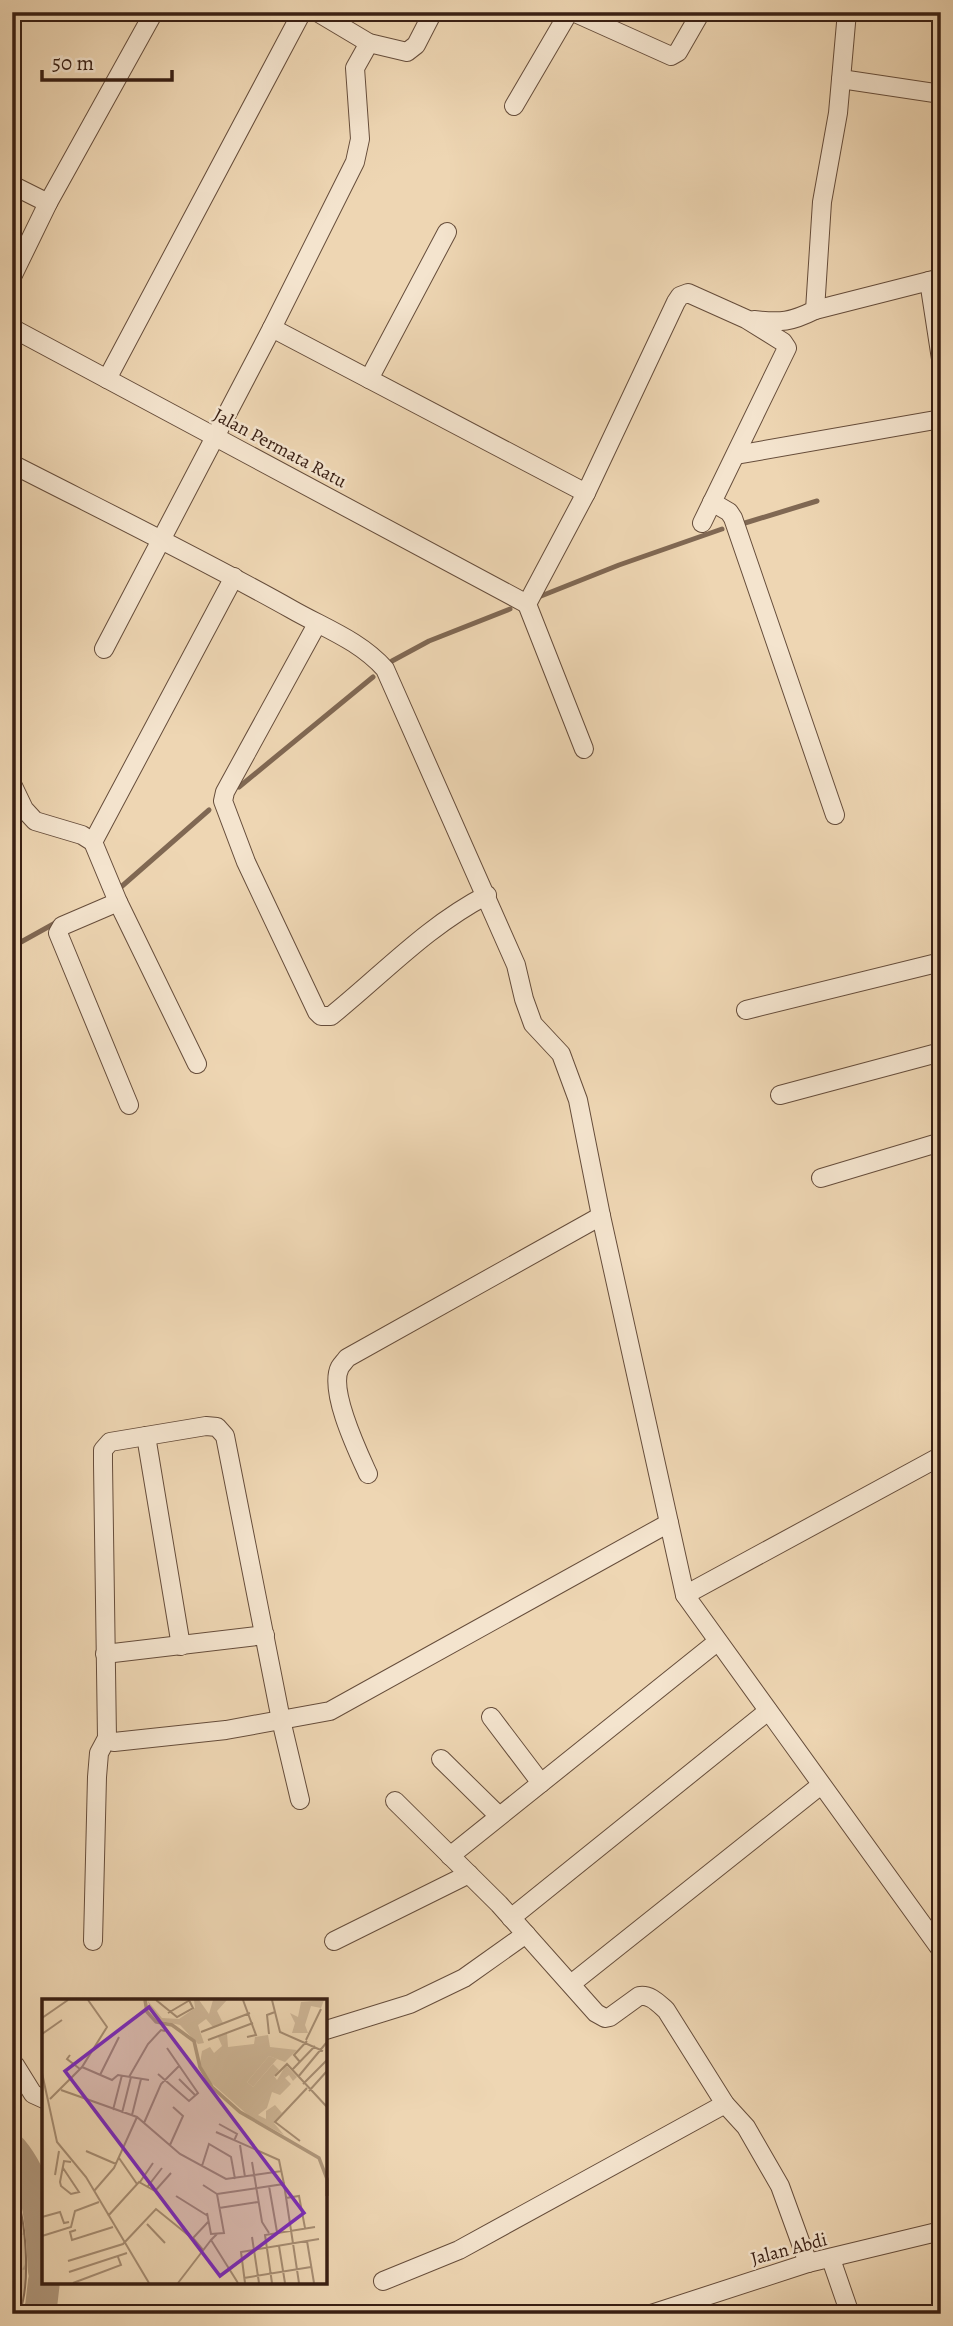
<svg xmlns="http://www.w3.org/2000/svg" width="953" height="2326" viewBox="0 0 953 2326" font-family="Alegreya,serif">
<defs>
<pattern id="forest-firs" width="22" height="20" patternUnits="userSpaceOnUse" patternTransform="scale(1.75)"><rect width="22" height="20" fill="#cfb798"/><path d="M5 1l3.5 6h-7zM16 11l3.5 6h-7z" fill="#b29d82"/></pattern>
</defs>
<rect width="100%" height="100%" fill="#eed6b3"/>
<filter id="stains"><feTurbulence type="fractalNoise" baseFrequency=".00286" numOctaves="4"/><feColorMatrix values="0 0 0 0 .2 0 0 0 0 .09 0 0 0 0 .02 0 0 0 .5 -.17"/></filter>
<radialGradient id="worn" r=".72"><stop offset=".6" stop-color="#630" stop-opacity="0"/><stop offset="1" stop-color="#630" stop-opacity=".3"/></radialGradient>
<!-- forest -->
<path fill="url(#forest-firs)" stroke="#846b56" stroke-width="2" d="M 12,2186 C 27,2214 31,2284 19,2314 L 12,2314 Z"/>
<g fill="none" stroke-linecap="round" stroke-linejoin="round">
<!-- stream -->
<g stroke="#806853" stroke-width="5">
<polyline points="745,523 817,501"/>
<polyline points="541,596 619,565 722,529"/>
<polyline points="392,661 429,641 510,609"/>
<polyline points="239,787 373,677"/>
<polyline points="121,887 209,810"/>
<polyline points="12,947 57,922"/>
</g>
<!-- river -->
<g stroke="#b0987d" stroke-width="32">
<path d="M 12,2150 C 42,2186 41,2227 44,2271"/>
<polyline points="38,2314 41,2307 44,2281"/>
</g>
<!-- street casing -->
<g stroke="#664d3b" stroke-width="20">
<g id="street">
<polyline points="317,12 369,43 407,52 416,45 433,12"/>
<polyline points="573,12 671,56 678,52 701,12"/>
<polyline points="841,79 941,94"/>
<polyline points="514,106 569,12"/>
<polyline points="12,185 48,203"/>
<polyline points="12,277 48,203 154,12"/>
<polyline points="929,281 941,359"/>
<polyline points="815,310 941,278"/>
<path d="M 754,320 C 781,323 791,322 815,310 L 822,202 L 838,113 L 847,12"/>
<polyline points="12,328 527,604"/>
<polyline points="272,328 586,493"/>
<polyline points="107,379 302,12"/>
<polyline points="369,379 447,232"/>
<polyline points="736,455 941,419"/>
<path d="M 12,464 C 106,512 200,558 291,609 C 324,628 359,640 385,669 L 516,965 L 524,999 L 533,1024 L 561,1054 L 578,1100 L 601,1216 L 685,1595 L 941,1950"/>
<polyline points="712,502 729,512 733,518 835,815"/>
<polyline points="527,604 586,493 676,302 680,296 688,293 746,319 783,342 787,348 702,523"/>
<polyline points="527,604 584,749"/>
<path d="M 317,624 L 225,792 L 223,801 L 246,862 L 317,1012 L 321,1016 L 331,1016 C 382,975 427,926 487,895"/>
<polyline points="104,649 272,328 355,162 360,139 355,68 369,43"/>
<polyline points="12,784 24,809 35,821 82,835 93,842 118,902 197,1064"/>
<polyline points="93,842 234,577"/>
<polyline points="118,902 62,926 58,933 129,1105"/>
<polyline points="746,1010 941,962"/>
<polyline points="780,1095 941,1052"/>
<polyline points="821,1178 941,1142"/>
<polyline points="146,1436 181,1646"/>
<path d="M 368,1474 C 358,1452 328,1390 340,1367 C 342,1364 345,1361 347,1358 L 601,1216"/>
<polyline points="685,1595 941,1456"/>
<polyline points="105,1654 265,1635"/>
<polyline points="491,1717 541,1783"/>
<polyline points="107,1738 114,1742 226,1730 330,1711 669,1523"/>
<polyline points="441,1759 499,1816"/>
<path d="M 395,1801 L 499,1904 L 596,2013 L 605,2018 L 610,2017 L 639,1996 C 650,1994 658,2003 666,2010 L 725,2104 L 746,2127 L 780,2186 L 808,2263"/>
<polyline points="450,1856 717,1642"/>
<polyline points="511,1918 768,1711"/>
<polyline points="93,1941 97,1777 99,1753 107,1738 103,1464 103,1450 110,1442 206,1426 217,1427 225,1436 281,1720 300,1800"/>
<polyline points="334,1941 469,1874"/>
<polyline points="571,1984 821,1785"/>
<polyline points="326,2030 410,2004 464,1978 526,1934"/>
<polyline points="15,2065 33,2094 44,2099"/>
<polyline points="831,2259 850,2314"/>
<polyline points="383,2281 459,2250 725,2104"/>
<polyline points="651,2314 808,2263 941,2231"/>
</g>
</g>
<!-- street -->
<use href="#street" stroke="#f4e4ce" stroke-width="18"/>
</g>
<g text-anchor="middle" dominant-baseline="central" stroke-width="5" stroke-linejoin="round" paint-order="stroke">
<!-- street labels -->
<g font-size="19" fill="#391f13" stroke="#f4e4ce">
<text transform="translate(280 448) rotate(28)">Jalan Permata Ratu</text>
<text transform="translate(789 2249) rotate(-15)">Jalan Abdi</text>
</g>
</g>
<!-- overview -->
<g transform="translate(42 1999)">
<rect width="285" height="285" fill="#eed6b3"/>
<path d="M 227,57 L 235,60 L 211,88 L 205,83 Z" fill="#cfb798"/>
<path d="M 105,1 L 120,19 L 137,20 L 153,9 L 152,1 L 157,1 L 167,15 L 171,1 L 185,1 L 175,12 L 181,24 L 171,28 L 164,20 L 156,26 L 162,44 L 156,45 L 138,26 L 115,21 ZM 282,1 L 279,9 L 269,7 L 263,26 L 266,34 L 250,34 L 253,24 L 248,14 L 256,18 L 259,3 ZM 185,34 L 186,48 L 212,45 L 213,38 L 226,36 L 228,48 L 255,51 L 243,63 L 227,57 L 205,83 L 211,88 L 231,65 L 237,71 L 232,77 L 235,81 L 244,66 L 255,78 L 251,82 L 247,76 L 243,79 L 249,85 L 238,96 L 230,93 L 225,109 L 216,116 L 224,120 L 224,112 L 233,106 L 240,114 L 232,124 L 242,136 L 207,117 L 166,81 L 158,64 L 160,52 L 168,48 L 172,54 L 180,47 L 176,38 Z" fill="#cfb798"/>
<path fill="none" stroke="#b0987d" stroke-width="3.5" d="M 103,1 L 105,13 L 114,23 L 130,26 L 152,42 L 158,68 L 170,88 L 198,113 L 277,159 L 285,180 L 285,197"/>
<path fill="none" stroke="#a68d73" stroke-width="2" d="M 114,1 L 135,18 L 151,9 L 147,1M 201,1 L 214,36 L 205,38M 230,1 L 238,33 L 281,52M 126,14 L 148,1M 0,19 L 26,1M 159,33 L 208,14M 0,35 L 20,21M 227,35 L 225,16 L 233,13M 166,41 L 211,24M 264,41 L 279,10M 28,56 L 25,60 L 38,70M 258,63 L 252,56 L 265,42M 40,68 L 70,81 L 76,76 L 107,81M 250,71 L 273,47M 0,74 L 15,143 L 44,178 L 107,284M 116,75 L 147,102 L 156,94 L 125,49M 58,76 L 77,38M 233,77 L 245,65 L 285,108M 87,78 L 106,45 L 119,31 L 123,32M 256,78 L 285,43M 137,80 L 154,97M 261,85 L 285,61M 19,91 L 95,118 L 138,155 L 184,180 L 240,172M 267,92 L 285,72M 8,100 L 40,68 L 65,28 L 46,1M 71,111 L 80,76M 80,114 L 89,78M 90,116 L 99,80M 102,124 L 119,85 L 137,67M 177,125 L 195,135 L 192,142M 174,133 L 237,161 L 242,185M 258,142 L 233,123 L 265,89M 128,146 L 141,117 L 131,108M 198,146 L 203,178M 44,152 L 74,165M 77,159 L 95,185M 210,163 L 220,223 L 227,234M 160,167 L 167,145 L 189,158 L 193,180M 21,169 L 37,193 L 29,195 L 19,187 L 18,183 L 22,162 L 29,163M 13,176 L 17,152M 98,183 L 111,164M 161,186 L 175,195 L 182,234 L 169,235 L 165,214M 106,187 L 120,169M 227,187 L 235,233M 52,192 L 72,169 L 95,118M 175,195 L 242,185 L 257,284M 134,197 L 166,217M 244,199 L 257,197 L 263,229M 177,209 L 216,203M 66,217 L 97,183 L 113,192 L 129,174M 0,218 L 18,213 L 22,224 L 27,223M 105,225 L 123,244M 34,231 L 28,233 L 30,241 L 71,228M 175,235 L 169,241 L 196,284M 0,237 L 29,228 L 33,212 L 57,203M 210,238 L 217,284M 265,242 L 272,284M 237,247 L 243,284M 161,251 L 151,239 L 166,223M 26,262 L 81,245 L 114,210 L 151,240M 27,273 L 85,254M 202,279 L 269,268M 31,284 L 79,266 L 76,258M 136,284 L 169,241M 203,284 L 199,253 L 277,240M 230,284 L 223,236 L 273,228"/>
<path fill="#7b2cbf" fill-opacity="0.15" stroke="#7b2cbf" stroke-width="3.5" d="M 107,8 L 262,214 L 178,277 L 23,72 Z"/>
<rect width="285" height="285" fill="none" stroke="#391f13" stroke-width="3.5"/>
</g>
<!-- margin -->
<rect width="953" height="2326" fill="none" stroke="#eed6b3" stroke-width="42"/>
<rect x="14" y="14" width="925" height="2298" fill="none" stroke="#391f13" stroke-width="3.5"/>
<rect x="21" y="21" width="911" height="2284" fill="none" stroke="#391f13" stroke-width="2"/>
<!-- scale -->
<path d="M42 70v10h130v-10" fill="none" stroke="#391f13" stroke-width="3.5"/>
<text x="52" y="70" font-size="21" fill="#391f13" stroke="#f4e4ce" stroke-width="5" paint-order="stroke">50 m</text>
<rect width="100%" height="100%" filter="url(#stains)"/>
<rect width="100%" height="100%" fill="url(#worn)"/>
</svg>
